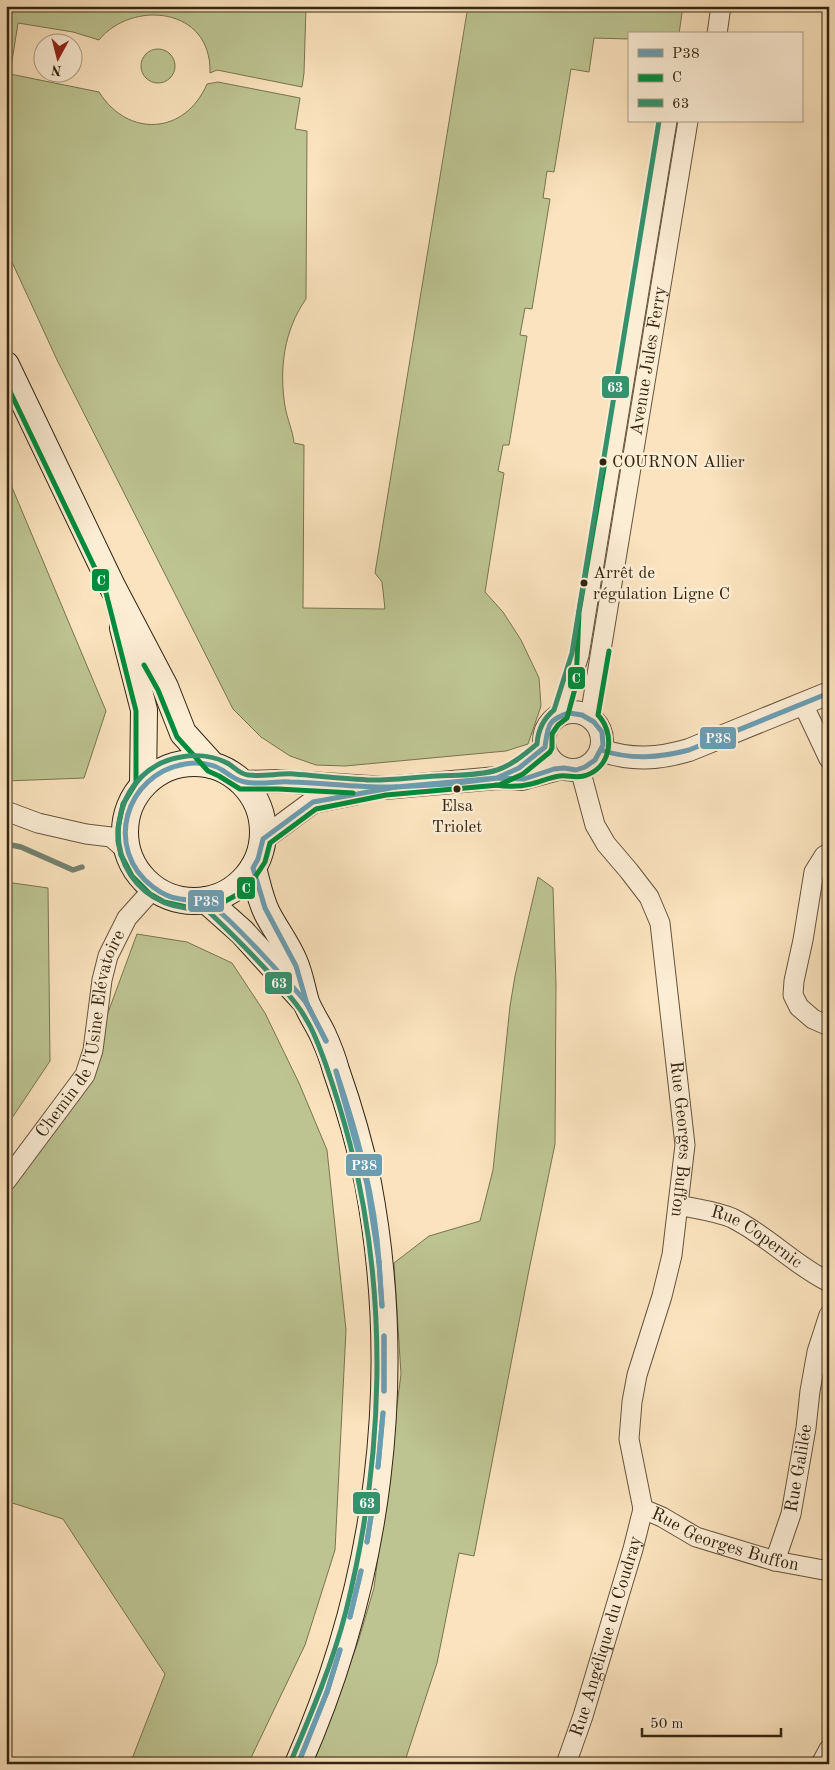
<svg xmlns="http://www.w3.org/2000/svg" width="835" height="1770" viewBox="0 0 835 1770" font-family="'Old Standard TT',serif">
<rect width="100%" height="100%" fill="#fae3be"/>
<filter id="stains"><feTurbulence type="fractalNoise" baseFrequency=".004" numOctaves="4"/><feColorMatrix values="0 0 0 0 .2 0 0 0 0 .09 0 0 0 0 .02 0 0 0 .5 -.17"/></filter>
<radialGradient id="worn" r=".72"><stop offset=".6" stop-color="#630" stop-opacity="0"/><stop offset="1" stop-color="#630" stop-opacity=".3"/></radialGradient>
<!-- green -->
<g fill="#bdc492" stroke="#787452">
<path d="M 6,6 L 306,6 L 304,73 L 302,87 L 217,70 L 210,73 C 212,6 131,0 99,40 L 73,32 L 18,23 L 10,74 L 99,92 C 128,138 185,135 207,84 L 218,82 L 300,98 L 295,129 L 307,131 L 306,299 C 284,330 279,369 285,406 C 287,419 293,431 294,443 L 304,445 L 303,608 L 385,609 L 382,582 L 375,573 L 468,6 L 683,6 L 679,34 L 629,34 L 629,39 L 594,38 L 589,72 L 571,69 L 554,172 L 547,171 L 543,198 L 550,199 L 532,309 L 525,308 L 520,335 L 527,336 L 509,445 L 503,445 L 498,471 L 504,473 L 485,592 L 503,612 L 521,640 L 539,678 L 541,706 L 528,744 L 506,751 L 345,766 L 316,765 L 290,756 L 261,737 L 233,709 L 58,362 L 6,249 Z"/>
<circle cx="158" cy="66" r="17"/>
<polygon points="6,473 106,711 84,778 6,781"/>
<polygon points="538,877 553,888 556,985 555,1144 528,1275 474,1556 459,1553 437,1663 404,1764 313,1764 358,1642 374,1588 401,1374 394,1263 429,1236 480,1221 493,1170 510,1006 515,976"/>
<polygon points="6,882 48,888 50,1061 6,1127"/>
<polygon points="137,934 187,942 232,963 265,1013 299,1083 327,1150 346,1330 335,1550 305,1645 248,1764 130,1764 165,1674 63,1519 6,1501 6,1181 85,1075"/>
</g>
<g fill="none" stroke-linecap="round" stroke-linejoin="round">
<!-- stream -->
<polyline stroke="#74816f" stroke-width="5.5" points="6,844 21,847 73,870 82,867"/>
<!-- minor casing -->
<g stroke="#66543c" stroke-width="21">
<g id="minor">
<polyline points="717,34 721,6"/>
<polyline points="803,704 829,759"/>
<polyline points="560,715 579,655 667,121"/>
<path id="s1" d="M 590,717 L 688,121"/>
<path id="s2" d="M 580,769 L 595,825 L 606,844 L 629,871 L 649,897 L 660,923 L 685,1145 L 672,1255 L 662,1296 L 637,1375 L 632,1402 L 629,1439 L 643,1509 L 662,1517 L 696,1537 L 775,1561 L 829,1571"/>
<polyline points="6,811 38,823 86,834 111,837 128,852"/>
<polyline points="829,853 824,856 814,872 803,940 794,981 793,995 799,1007 813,1019 829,1026"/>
<path id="s3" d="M 6,1181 L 85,1075 L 93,1050 L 102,980 L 108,956 L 127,918 L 154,888"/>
<path id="s4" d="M 679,1205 C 696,1209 716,1211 732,1218 C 767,1235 794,1265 829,1282"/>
<path id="s5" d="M 775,1561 L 791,1514 L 806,1428 L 810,1391 L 817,1352 L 829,1315"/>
<path id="s6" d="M 566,1764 L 583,1716 L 633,1549 L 643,1509"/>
<polyline points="821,1764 829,1749"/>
</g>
</g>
<!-- tertiary casing -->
<g stroke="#66543c" stroke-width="24">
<g id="tertiary">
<circle cx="573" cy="741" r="29"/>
<path d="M 601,750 C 631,761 659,759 689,750 L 829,693"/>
<polyline points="241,782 278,781 385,788 497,778 522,779 562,768"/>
<polyline points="263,839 313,802 354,794"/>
</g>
</g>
<!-- secondary casing -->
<g stroke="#342511" stroke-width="28">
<g id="secondary">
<polyline points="6,365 112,586 165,687 183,733 212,765"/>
<polyline points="123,628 144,710 143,785"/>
<circle cx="194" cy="832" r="69"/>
<path d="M 253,868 C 257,882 260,899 267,913 C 275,929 287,944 294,961 C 300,974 302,989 306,1002 C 310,1013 318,1024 323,1035 C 328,1046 333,1059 336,1070 C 349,1107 360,1145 368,1183 C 405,1380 379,1581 298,1764"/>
<polyline points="206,900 242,932 303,999"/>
</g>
</g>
<!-- minor -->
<use href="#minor" stroke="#fcedd5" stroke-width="19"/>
<!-- tertiary -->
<use href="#tertiary" stroke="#fcedd5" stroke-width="22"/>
<!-- secondary -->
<use href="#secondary" stroke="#fcedd5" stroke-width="26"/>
<!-- bus-1 casing -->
<g stroke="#fcedd5" stroke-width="9">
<g id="bus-1">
<path d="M 569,713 L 582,715 L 594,722 L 602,732 L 603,745 L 595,760 L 585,767 L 576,770 L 564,768 L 554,769 L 524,779 L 498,778 L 449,784 L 396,787 L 497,778 L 519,768 L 545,747 C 548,726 547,720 569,713 Z"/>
<path d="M 601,750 C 631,760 659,758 689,750 L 829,693"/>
<polyline points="307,1004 326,1041"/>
<polyline points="307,1004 326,1041"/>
<path d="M 307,1004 C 297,990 285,980 274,967 C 257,949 240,930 221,913 C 217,910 214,906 210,903 C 202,898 190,901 180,899 C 171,898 161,893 153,887 C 103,849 125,774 185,764 C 197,762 212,763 222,770 C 229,774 236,781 245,782 C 260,785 276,781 290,782 C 326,783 361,788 396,787"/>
<polyline points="307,1004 296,966 265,908 253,868 258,859 263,839 313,802 396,787"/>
<path d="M 336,1071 C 357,1133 375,1197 379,1262"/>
<polyline points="336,1071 367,1184 379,1262"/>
<polyline points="379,1262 382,1306"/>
<polyline points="379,1262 382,1306"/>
<polyline points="384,1391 384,1336"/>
<polyline points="384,1391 384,1336"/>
<polyline points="378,1467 383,1413"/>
<polyline points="378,1467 383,1413"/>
<polyline points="367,1542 375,1491"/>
<polyline points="367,1542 375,1491"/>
<polyline points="350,1617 361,1571"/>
<polyline points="350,1617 361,1571"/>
<polyline points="327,1692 340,1650"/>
<polyline points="327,1692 340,1650"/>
<polyline points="298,1764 327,1692"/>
<polyline points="298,1764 327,1692"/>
</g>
</g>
<!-- bus-2 casing -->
<g stroke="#fcedd5" stroke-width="9">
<g id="bus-2">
<polyline points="6,383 105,589 136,711 136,783 123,804 118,828 118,841 121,855 132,876 150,894 164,902 191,908 220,904 242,892 252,882 265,862 270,843 316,809 386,795 499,785 523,774 550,752 552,748 552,734 558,725 567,718 576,685 579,612 605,462"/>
<polyline points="144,665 158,690 177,737 208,771 219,776 240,789 278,789 353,793"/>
<path d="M 496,785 C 508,787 519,787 531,784 C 540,782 550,777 560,776 C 569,775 578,779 587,775 C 612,766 615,733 598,715 L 609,651"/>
</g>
</g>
<!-- bus-3 casing -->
<g stroke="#fcedd5" stroke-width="9">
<path id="bus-3" d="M 291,1761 C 312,1712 333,1662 346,1611 C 384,1458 389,1297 350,1144 C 343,1117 335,1091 326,1065 C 320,1049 315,1033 306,1019 C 297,1002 284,990 272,976 C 251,953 230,932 208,911 C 201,906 194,909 186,908 C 171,906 156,900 145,891 C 96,850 118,767 181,757 C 197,754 215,756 229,764 C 235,768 240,774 248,775 C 263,777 279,773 294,774 C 320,776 346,779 373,780 C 394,780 415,777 437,776 C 456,775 478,776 497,770 C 512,765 525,754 537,744 C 538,730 543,719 554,710 L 572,653 L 659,121"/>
</g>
<!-- bus-1 -->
<use href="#bus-1" stroke="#6b9db1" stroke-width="5"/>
<!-- bus-2 -->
<use href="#bus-2" stroke="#008c3c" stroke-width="5"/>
<!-- bus-3 -->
<use href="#bus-3" stroke="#36916d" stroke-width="5"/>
</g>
<!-- markers -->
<g fill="#342511" stroke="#fcedd5" stroke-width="2">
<circle cx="603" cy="462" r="4.5"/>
<circle cx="584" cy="583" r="4.5"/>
<circle cx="457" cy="789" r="4.5"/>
</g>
<g text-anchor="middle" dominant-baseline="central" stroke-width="5" stroke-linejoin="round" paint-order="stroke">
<!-- bus labels -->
<g font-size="17" fill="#342511" stroke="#fcedd5" text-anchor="start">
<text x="612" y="462">COURNON Allier</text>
<text x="593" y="573">Arrêt de<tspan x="593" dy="21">régulation Ligne C</tspan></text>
<text x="457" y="806" text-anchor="middle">Elsa<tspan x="457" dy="21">Triolet</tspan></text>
</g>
<!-- street labels -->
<g font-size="18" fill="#342511" stroke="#fcedd5">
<text stroke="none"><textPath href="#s1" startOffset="361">Avenue Jules Ferry</textPath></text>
<text stroke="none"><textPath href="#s3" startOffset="169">Chemin de l'Usine Elévatoire</textPath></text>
<text stroke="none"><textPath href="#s2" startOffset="394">Rue Georges Buffon</textPath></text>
<text stroke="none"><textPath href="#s4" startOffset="85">Rue Copernic</textPath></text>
<text stroke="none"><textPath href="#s5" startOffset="96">Rue Galilée</textPath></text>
<text stroke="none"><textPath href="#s2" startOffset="860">Rue Georges Buffon</textPath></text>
<text stroke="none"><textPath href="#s6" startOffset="134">Rue Angélique du Coudray</textPath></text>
</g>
</g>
<g stroke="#fcedd5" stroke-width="2">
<rect x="601" y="375" width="29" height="24" rx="5" fill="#36916d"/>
<rect x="91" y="568" width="19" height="24" rx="5" fill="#008c3c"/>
<rect x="567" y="666" width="19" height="24" rx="5" fill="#008c3c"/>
<rect x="699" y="726" width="38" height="24" rx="5" fill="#6b9db1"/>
<rect x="236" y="876" width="20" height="24" rx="5" fill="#008c3c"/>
<rect x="187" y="889" width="38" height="24" rx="5" fill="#6b9db1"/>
<rect x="264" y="971" width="29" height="24" rx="5" fill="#36916d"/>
<rect x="345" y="1153" width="38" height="24" rx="5" fill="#6b9db1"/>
<rect x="352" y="1491" width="29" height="24" rx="5" fill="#36916d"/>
</g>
<g font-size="14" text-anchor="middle" font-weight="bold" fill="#fff">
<text x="615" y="392">63</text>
<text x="101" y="585">C</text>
<text x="576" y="683">C</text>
<text x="718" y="743">P38</text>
<text x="246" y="893">C</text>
<text x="206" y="906">P38</text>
<text x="279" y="988">63</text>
<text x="364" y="1170">P38</text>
<text x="367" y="1508">63</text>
</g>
<!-- margin -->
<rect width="835" height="1770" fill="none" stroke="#fae3be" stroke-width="25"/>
<rect x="8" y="8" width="820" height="1755" fill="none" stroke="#342511" stroke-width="2.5"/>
<rect x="12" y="12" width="810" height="1745" fill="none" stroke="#342511"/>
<!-- legend -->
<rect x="628" y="32" width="175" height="90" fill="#fcedd5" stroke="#ac9d87"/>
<rect x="638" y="49" width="25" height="8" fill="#6b9db1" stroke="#ac9d87"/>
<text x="672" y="58" font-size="15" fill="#342511">P38</text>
<rect x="638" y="74" width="25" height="8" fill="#008c3c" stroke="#ac9d87"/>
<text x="672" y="82" font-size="15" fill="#342511">C</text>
<rect x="638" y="99" width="25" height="8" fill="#36916d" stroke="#ac9d87"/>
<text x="672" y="108" font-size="15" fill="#342511">63</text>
<!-- north arrow -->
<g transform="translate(58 58) rotate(187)"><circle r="24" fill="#fcedd5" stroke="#ac9d87"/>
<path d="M0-4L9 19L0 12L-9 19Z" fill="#8f2418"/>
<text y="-8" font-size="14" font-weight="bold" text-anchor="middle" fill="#342511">N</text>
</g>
<!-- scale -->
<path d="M642 1728v8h139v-8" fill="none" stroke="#342511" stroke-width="2.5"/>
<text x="650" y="1728" font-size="15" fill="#342511" stroke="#fcedd5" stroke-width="4" paint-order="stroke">50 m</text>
<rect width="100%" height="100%" filter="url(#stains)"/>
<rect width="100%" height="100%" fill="url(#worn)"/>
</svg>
